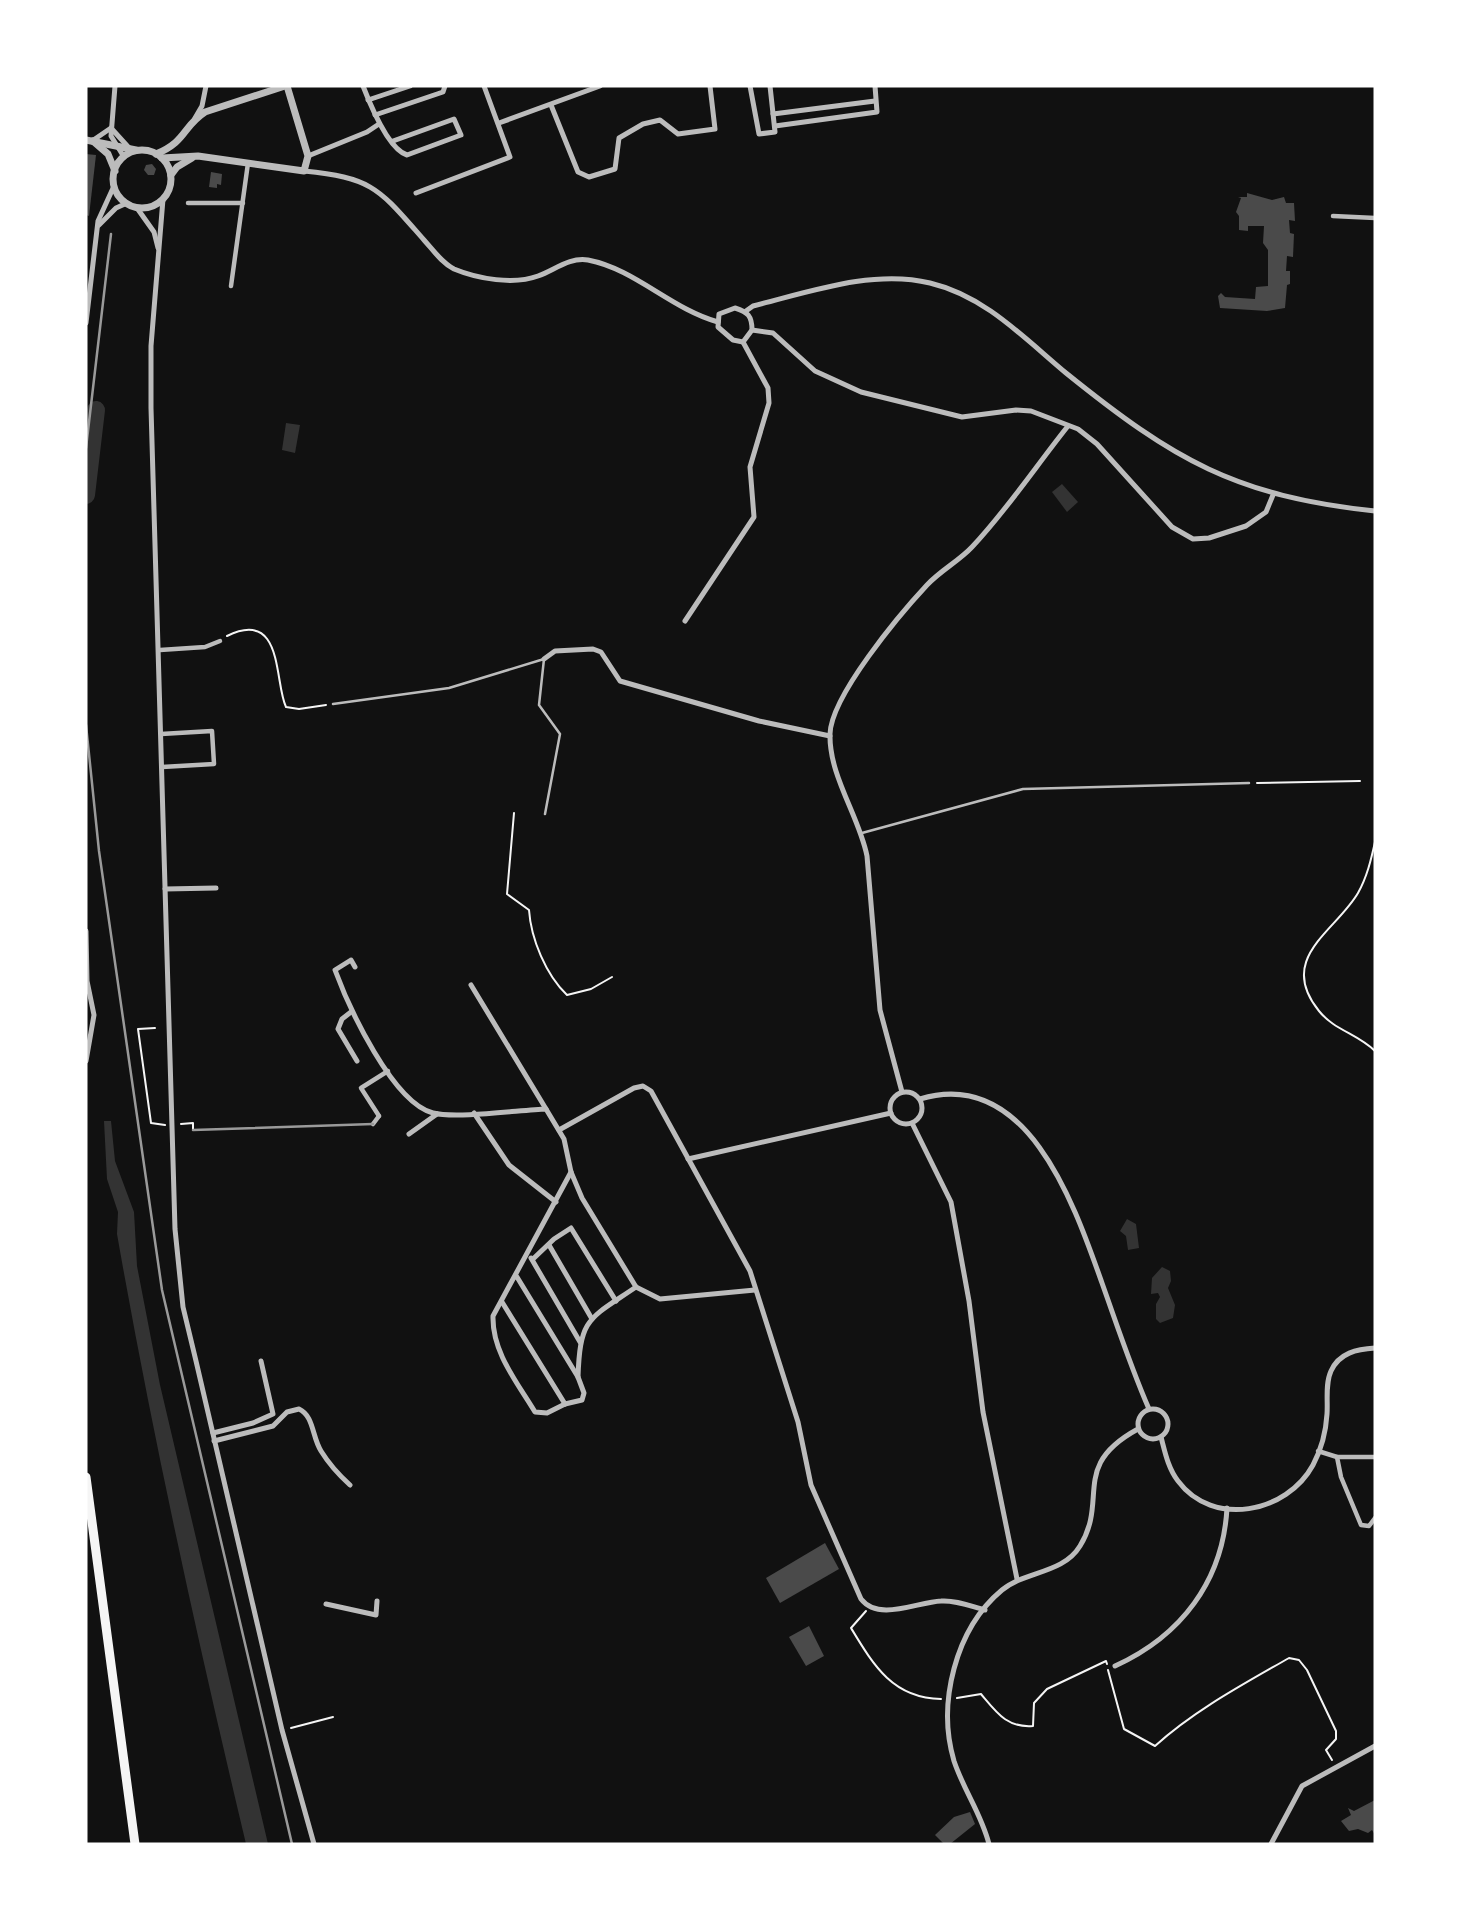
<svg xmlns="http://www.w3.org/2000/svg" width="1461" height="1930" viewBox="0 0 1461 1930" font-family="Literata,serif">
<rect width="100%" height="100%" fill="#111"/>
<!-- water -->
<g fill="#333">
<polygon points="286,423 300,425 295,453 282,450"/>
<polygon points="1062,484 1078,502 1067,512 1052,492"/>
<path d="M 104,1121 L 111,1121 L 115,1161 L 134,1212 L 137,1266 L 160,1385 L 268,1844 L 246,1844 C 198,1642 153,1439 117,1234 L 118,1212 L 107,1179 Z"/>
<polygon points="1127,1219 1136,1224 1139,1248 1128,1250 1126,1236 1120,1231"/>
<polygon points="1162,1267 1170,1271 1171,1281 1168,1288 1175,1305 1173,1318 1160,1323 1156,1319 1156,1304 1160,1297 1158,1293 1151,1294 1152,1278"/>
</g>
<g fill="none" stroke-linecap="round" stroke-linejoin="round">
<!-- river -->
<polyline stroke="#333" stroke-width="18" points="86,495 96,410"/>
</g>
<!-- building -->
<g fill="#4a4a4a">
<polygon points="86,154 96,155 89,216 86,215"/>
<polygon points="152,164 156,169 154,175 148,175 144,170 146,165"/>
<polygon points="211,172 222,174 221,185 217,184 217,188 209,187"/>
<polygon points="1247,193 1272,200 1284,197 1286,203 1294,203 1295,221 1289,220 1290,233 1294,234 1293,257 1287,256 1286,271 1290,271 1290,284 1287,285 1285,308 1267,311 1220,308 1218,296 1221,293 1225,297 1255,299 1256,287 1268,286 1268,250 1263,243 1264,226 1248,226 1248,231 1239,230 1239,216 1236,212 1241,198 1238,197 1247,197"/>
<polygon points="825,1543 839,1569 780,1603 766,1578"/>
<polygon points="809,1626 824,1656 806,1666 789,1637"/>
<polygon points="1375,1800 1375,1835 1372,1830 1368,1833 1358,1829 1349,1831 1341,1821 1351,1815 1348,1808 1354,1811"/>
<polygon points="970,1812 975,1824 950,1844 944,1844 935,1835 954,1817"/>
</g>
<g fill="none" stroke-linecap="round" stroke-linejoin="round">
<!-- path -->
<g stroke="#f5f5f5" stroke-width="2">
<path d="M 227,636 C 284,608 274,682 286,707 L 299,709 L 326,705"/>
<polyline points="1257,783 1360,781"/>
<path d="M 514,813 L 507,894 L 529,910 C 531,939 546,975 567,995 L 591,989 L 612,977"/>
<path d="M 1375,842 C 1371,860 1367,877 1358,893 C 1336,931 1276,958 1319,1011 C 1334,1030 1358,1034 1375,1051"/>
<polyline points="155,1028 138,1029 151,1123 165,1125"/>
<polyline points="181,1124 193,1123 193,1130"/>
<path d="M 866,1611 L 851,1628 C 874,1666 893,1698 941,1699"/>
<path d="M 1108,1670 L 1124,1729 L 1155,1746 C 1195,1710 1242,1685 1289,1658 L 1299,1660 L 1307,1670 L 1336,1731 L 1336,1739 L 1326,1750 L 1332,1760"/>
<path d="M 957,1698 L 981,1694 C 997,1713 1007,1728 1033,1726 L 1034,1703 L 1047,1689 L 1106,1661 L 1107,1664"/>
<polyline points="291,1728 333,1717"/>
</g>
<!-- service -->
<g stroke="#bcbcbc" stroke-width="2.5">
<polyline points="544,659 539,705 560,734 545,814"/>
<polyline points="333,704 449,688 544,659"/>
<polyline points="862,833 1023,789 1249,783"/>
</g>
<!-- pedestrian -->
<g stroke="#bcbcbc" stroke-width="4.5">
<polyline points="188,203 243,203"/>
<polyline points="1333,216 1375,218"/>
<polyline points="231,286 248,163"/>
<polyline points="160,650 205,647 220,641"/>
<polyline points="161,734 212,731 214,764 162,767"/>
<polyline points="379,1116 361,1088 388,1071"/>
<polyline points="373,1124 379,1116"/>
<polyline points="1318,1451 1337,1457 1375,1457"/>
<polyline points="1337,1457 1341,1477 1361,1525 1369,1526 1375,1518"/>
</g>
<!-- minor -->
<g stroke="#bcbcbc" stroke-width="5">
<polyline points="115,86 111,136 124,157"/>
<path d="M 363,86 C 370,104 388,149 407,155 L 461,135 L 454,119 L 393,141"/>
<polyline points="750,86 759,134 775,132 770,86"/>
<polyline points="368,100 410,86"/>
<polyline points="551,105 578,172 589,177 615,169 619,138 643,124 660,120 678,134 715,129 710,86"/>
<polyline points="773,114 875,101"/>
<polyline points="375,115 443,92 445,86"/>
<polyline points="195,118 202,106 206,86"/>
<polyline points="499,123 600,86"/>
<polyline points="775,126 877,112 875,86"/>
<polyline points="111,128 130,149"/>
<polyline points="92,141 111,128"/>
<polyline points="308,156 367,132 379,124"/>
<path d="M 304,171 C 374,178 379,189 424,240 C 433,250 442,263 454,269 C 478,279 514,285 538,276 C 555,270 569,257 588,260 C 635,269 671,309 718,322"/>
<polyline points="416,193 510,157 484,86"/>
<polyline points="163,199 151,346 151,408 175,1229 183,1307 196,1361 282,1730 314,1844"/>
<polyline points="137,208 154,232 158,248"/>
<polyline points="99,225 116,208 127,203"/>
<path d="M 735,308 C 748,312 752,316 752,330 L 743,342 L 733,340 L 718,327 L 719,314 Z"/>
<path d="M 746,311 L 753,306 C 809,292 873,269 930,283 C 985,296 1024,338 1066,373 C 1174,460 1235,496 1375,511"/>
<polyline points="86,323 98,221 114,186"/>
<polyline points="752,330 773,333 815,371 861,392 962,417 1016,410 1031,411 1078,429 1097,444 1172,527 1193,539 1209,538 1246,526 1266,512 1273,495"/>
<polyline points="685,621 754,517 750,467 769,403 768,388 743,342"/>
<polyline points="544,659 555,651 593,649 601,652 620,681 759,721 830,736"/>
<polyline points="165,889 216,888"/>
<polyline points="86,931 87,981 94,1015 86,1061"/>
<path d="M 355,967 L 351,960 L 335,970 C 349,1008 393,1103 433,1113 C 456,1119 520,1110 546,1109 L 564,1139 L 571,1172 L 582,1198 L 636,1287 L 660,1299 L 755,1290"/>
<polyline points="471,985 546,1109"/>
<polyline points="351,1012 342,1019 338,1029 357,1061"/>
<path d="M 902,1092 L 880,1010 L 867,856 C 859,816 829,776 830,734 C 831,696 900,614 927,585 C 941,570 959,561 972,547 C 1007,510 1036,466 1068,426"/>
<circle cx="906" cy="1108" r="16"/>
<path d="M 920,1099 C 1028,1066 1075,1207 1102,1283 C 1117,1325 1131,1368 1149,1409"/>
<polyline points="474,1113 509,1165 556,1202"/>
<polyline points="912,1123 951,1202 969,1301 983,1412 1017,1579"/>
<path d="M 559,1130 L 634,1088 L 643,1086 L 651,1091 L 750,1271 L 798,1422 L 811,1485 L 861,1599 C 879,1622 917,1602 941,1601 C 956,1600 970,1606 985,1610"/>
<polyline points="409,1134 437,1114"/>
<polyline points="688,1159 891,1113"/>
<polyline points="549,1245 592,1319"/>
<polyline points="531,1258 580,1342"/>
<polyline points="533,1259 554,1239 571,1228 616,1301"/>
<path d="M 517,1277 L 578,1377 L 584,1393 L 582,1400 L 565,1404 L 547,1413 L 535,1412 C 517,1382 492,1352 493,1316 L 571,1172"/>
<polyline points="502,1302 565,1404"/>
<path d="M 578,1377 C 580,1317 589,1319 636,1287"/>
<circle cx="1153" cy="1424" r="15"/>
<polyline points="213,1433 253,1423 273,1414 261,1361"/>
<path d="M 1161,1437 C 1165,1452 1168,1468 1178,1481 C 1213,1528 1287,1513 1313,1465 C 1321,1450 1326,1431 1327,1414 C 1328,1401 1325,1384 1331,1371 C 1339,1353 1357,1349 1375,1348"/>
<path d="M 214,1441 L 273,1426 L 287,1412 L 299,1409 C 314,1416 312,1437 321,1451 C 329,1464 339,1475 350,1485"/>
<polyline points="326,1604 376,1615 377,1601"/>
<path d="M 1115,1666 C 1181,1636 1223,1581 1227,1508"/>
<path d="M 989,1844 C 981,1813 964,1791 954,1761 C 937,1704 955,1629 1002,1590 C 1025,1571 1063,1574 1080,1546 C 1109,1499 1070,1466 1138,1429"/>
<polyline points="1271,1844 1302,1786 1375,1746"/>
</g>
<!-- tertiary -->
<g stroke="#bcbcbc" stroke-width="7">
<polyline points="86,140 136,150"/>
<polyline points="93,141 108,154 115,171"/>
<circle cx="142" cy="179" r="29"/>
<path d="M 156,154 C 187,141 182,127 205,112 L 285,86"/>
<polyline points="162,158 198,156 304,171 308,156 287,86"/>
<polyline points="171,175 177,167 192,158"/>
</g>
<!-- primary -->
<polyline stroke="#f5f5f5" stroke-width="9" points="86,1477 135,1844"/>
<!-- rail -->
<g stroke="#9a9a9a" stroke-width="2.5">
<polyline points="86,448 111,234"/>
<polyline points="86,725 99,851 162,1290 292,1844"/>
<polyline points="193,1130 373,1124"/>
</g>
</g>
<!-- border -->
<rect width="1461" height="1930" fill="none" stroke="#ffffff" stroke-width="175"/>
</svg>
